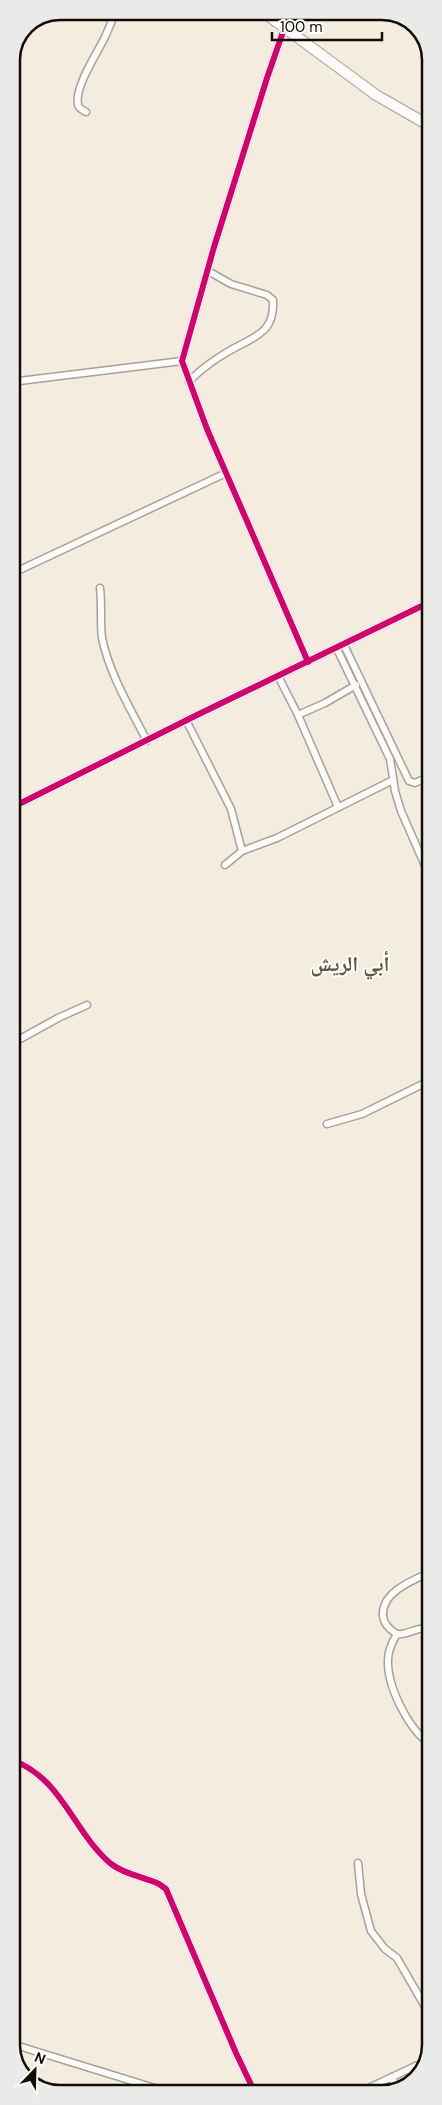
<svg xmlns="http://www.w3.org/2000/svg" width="442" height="2105" viewBox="0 0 442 2105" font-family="'DM Sans','Noto Naskh Arabic',sans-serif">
<rect width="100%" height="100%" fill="#f4ecde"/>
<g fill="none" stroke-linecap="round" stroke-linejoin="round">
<!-- minor casing -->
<g stroke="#a8a196" stroke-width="9">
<g id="minor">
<polyline points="275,23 280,12"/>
<polyline points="284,29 267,78 214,247 182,361 207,429 308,662"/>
<path d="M 86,112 C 83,110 79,109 78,105 C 74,87 98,52 105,37 C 109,28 112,20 116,11"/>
<polyline points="424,122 430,109"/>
<polyline points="11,382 182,361"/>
<path d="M 189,382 C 200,369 214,360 229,351 C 253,337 275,334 273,300 L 267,295 L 231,284 L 208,271"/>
<polyline points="11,574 226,473"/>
<path d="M 100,588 C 102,605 100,622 102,638 C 109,673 131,710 147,741"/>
<polyline points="344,645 409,781 415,783 430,776"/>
<polyline points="337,649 390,759 395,791 401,811 427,870"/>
<polyline points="278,676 298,715 325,703 356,685"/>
<polyline points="298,715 338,807"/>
<polyline points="186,720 231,809 242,851 225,865"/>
<polyline points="11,808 197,715 430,602"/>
<polyline points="242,851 277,838 393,780"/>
<polyline points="11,1044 58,1018 87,1005"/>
<polyline points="327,1124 362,1114 431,1080"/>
<polyline points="12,1383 14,1382"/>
<path d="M 431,1572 C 413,1580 381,1592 383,1616 C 384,1625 390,1630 397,1634 C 409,1636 420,1623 431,1632"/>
<path d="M 397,1634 C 392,1642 388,1650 388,1660 C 387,1687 409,1730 431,1745"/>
<path d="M 12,1760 C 62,1778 72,1830 110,1863 C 123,1874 144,1877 159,1884 L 166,1889 L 236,2053 L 255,2093"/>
<polyline points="358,1863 361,1894 371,1931 385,1949 397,1958 431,2017"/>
<polyline points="12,2044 171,2093"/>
<polyline points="392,2077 397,2089"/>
<polyline points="358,2093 424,2062"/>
</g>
</g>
<!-- primary casing -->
<g stroke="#a8a196" stroke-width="12">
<polyline id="primary" points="262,11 376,95 430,126"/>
</g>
<!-- minor -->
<use href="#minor" stroke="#fdfcfa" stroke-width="6"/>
<!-- primary -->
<use href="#primary" stroke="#fdfcfa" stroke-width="10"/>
<!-- cycleway casing -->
<g stroke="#fdfefd" stroke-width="9">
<g id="cycleway">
<polyline points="284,29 267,78 214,247 182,361 207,429 308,662"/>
<polyline points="11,808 197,715 430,602"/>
<path d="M 12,1760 C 62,1778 72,1830 110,1863 C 123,1874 144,1877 159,1884 L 166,1889 L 236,2053 L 255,2093"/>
</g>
</g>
<!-- cycleway -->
<use href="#cycleway" stroke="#d6006c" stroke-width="6"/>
</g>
<g text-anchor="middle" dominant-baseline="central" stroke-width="4" stroke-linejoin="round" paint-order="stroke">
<!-- district labels -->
<g font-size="21" font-weight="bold" fill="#64553b" stroke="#fdfefd">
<text x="350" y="964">أبي الريش</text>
</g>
</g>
<!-- crop -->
<path d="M0 0H442V2105H0ZM60 20H382A40 40 0 0 1 422 60V2045A40 40 0 0 1 382 2085H60A40 40 0 0 1 20 2045V60A40 40 0 0 1 60 20Z" fill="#eaebe9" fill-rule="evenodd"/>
<path fill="none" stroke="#130d04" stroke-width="2.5" d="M60 20H382A40 40 0 0 1 422 60V2045A40 40 0 0 1 382 2085H60A40 40 0 0 1 20 2045V60A40 40 0 0 1 60 20Z"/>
<!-- north arrow -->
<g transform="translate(35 2070) rotate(23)" stroke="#fdfefd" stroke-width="4" paint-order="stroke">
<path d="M0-4L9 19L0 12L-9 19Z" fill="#130d04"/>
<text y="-8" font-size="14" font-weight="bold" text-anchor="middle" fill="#130d04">N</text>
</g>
<!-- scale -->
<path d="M272 32v8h110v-8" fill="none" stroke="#130d04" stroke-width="2.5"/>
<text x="280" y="32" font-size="15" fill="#130d04" stroke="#fdfefd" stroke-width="4" paint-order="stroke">100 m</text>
</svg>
